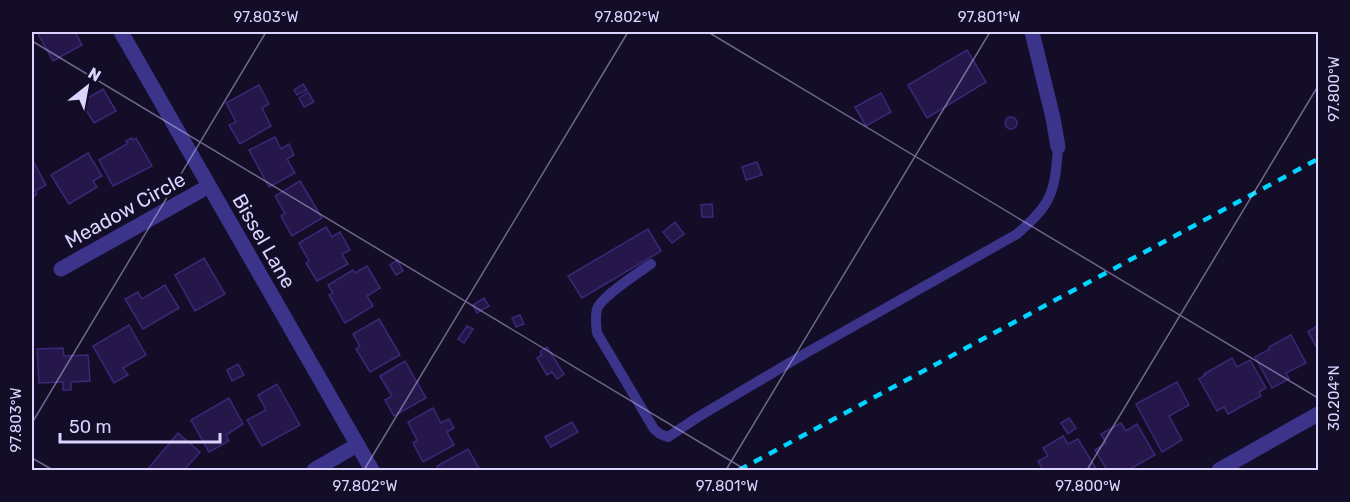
<svg xmlns="http://www.w3.org/2000/svg" width="1350" height="502" viewBox="0 0 1350 502" font-family="Rubik,sans-serif">
<rect width="100%" height="100%" fill="#130d28"/>
<!-- building -->
<g fill="#25174a" stroke="#3c2779" stroke-width="1.5">
<polygon points="37,32 75,32 82,45 53,61"/>
<polygon points="967,50 986,82 927,118 908,85"/>
<polygon points="303,84 307,90 297,95 294,90"/>
<polygon points="259,85 269,104 262,108 271,126 240,144 229,125 236,122 226,103"/>
<polygon points="103,89 116,111 94,123 81,102"/>
<polygon points="308,92 314,102 304,107 299,98"/>
<polygon points="881,93 891,112 866,126 855,107"/>
<circle cx="1011" cy="123" r="6"/>
<polygon points="275,137 281,149 289,144 294,155 287,159 295,173 269,187 249,150"/>
<polygon points="132,138 133,140 136,138 152,166 113,186 99,160 127,144 126,141"/>
<polygon points="88,153 102,176 93,181 97,187 69,204 51,175"/>
<polygon points="32,159 46,185 35,191 37,194 32,198"/>
<polygon points="757,162 762,175 746,180 742,167"/>
<polygon points="300,181 322,218 292,236 281,216 285,213 275,196"/>
<polygon points="712,204 713,217 702,217 701,205"/>
<polygon points="675,222 684,234 672,243 663,232"/>
<polygon points="326,227 332,237 340,232 350,250 342,254 348,264 317,281 306,263 309,261 299,243"/>
<polygon points="648,229 661,251 582,298 568,276"/>
<polygon points="204,258 225,294 195,311 175,275"/>
<polygon points="397,260 403,271 396,275 390,265"/>
<polygon points="367,266 380,288 367,296 373,306 345,323 329,295 333,293 328,285 353,270 355,273"/>
<polygon points="165,285 179,308 143,329 125,299 138,292 142,299"/>
<polygon points="484,298 489,306 477,313 473,305"/>
<polygon points="520,315 524,324 516,327 512,318"/>
<polygon points="379,319 400,355 370,372 356,349 360,346 353,334"/>
<polygon points="129,325 146,355 123,368 128,375 114,383 93,346"/>
<polygon points="1318,325 1318,350 1308,332"/>
<polygon points="467,326 473,329 464,343 458,339"/>
<polygon points="1291,335 1306,363 1286,373 1289,379 1272,388 1255,357 1270,349 1269,347"/>
<polygon points="547,347 564,374 557,379 552,372 547,375 537,358 542,355 540,352"/>
<polygon points="63,348 64,356 88,355 90,381 71,382 71,390 63,390 63,382 39,383 37,349"/>
<polygon points="1232,358 1237,367 1250,360 1266,388 1259,392 1261,396 1228,414 1224,407 1217,411 1199,379 1205,375 1204,374"/>
<polygon points="405,361 426,398 394,416 385,400 392,396 380,376"/>
<polygon points="238,364 244,375 232,381 227,370"/>
<polygon points="1177,382 1189,405 1169,416 1182,440 1162,452 1136,404"/>
<polygon points="277,384 300,425 262,446 247,420 266,410 258,395"/>
<polygon points="229,398 243,424 226,435 229,441 209,452 191,420"/>
<polygon points="433,408 441,423 449,419 454,428 447,432 454,445 423,462 413,443 417,440 408,422"/>
<polygon points="1069,418 1076,428 1068,434 1061,423"/>
<polygon points="572,422 578,432 551,447 545,437"/>
<polygon points="1121,423 1126,431 1137,424 1155,455 1128,470 1107,470 1095,450 1106,443 1101,434"/>
<polygon points="178,433 200,452 184,470 147,470"/>
<polygon points="1063,436 1068,444 1078,439 1097,470 1043,470 1038,461 1048,456 1043,448"/>
<polygon points="468,449 480,470 439,470 437,466"/>
</g>
<g fill="none" stroke-linecap="round" stroke-linejoin="round">
<!-- service -->
<path stroke="#3c338b" stroke-width="10" d="M 651,264 C 638,273 602,296 597,309 C 595,317 596,325 597,333 L 654,429 L 660,434 L 668,437 L 698,417 L 806,353 L 1017,234 C 1052,204 1055,192 1058,147"/>
<!-- minor -->
<g stroke="#3c338b" stroke-width="15">
<polyline points="121,32 372,470"/>
<polyline points="1032,32 1053,118 1058,147"/>
<polyline points="61,269 209,186"/>
<polyline points="314,470 357,445"/>
<polyline points="1219,470 1318,414"/>
</g>
<!-- rail -->
<polyline stroke="#00d5ff" stroke-width="4.5" stroke-dasharray="9 8" stroke-linecap="butt" points="739,470 1318,159"/>
</g>
<!-- ticks -->
<path fill="none" stroke="#dbd4ff" stroke-width="1.5" stroke-opacity="0.45" d="M 708,32 L 1318,398M 32,41 L 746,470M 32,423 L 266,32M 32,458 L 53,470M 364,470 L 628,32M 726,470 L 990,32M 1087,470 L 1318,86"/>
<g text-anchor="middle" dominant-baseline="central" stroke-width="6" stroke-linejoin="round" paint-order="stroke">
<!-- street labels -->
<g font-size="20" fill="#dbd4ff" stroke="#130d28">
<text transform="translate(125 210) rotate(-29)">Meadow Circle</text>
<text transform="translate(264 241) rotate(60)">Bissel Lane</text>
</g>
</g>
<!-- border -->
<rect width="1350" height="502" fill="none" stroke="#130d28" stroke-width="66"/>
<!-- north arrow -->
<g transform="translate(87 87) rotate(31)" stroke="#130d28" stroke-width="4.5" paint-order="stroke">
<path d="M0-4.5L10 22L0 15L-10 22Z" fill="#dbd4ff"/>
<text y="-9" font-size="16" font-weight="bold" text-anchor="middle" fill="#dbd4ff">N</text>
</g>
<!-- scale -->
<path d="M60 433v9h160v-9" fill="none" stroke="#dbd4ff" stroke-width="3"/>
<text x="69" y="433" font-size="18" fill="#dbd4ff" stroke="#130d28" stroke-width="4.5" paint-order="stroke">50 m</text>
<rect x="33" y="33" width="1284" height="436" fill="none" stroke="#dbd4ff" stroke-width="2"/>
<g font-size="15" text-anchor="middle" fill="#dbd4ff">
<text x="266" y="22">97.803°W</text>
<text x="627" y="22">97.802°W</text>
<text x="989" y="22">97.801°W</text>
<text transform="translate(1334 89) rotate(-90)" y="5">97.800°W</text>
<text transform="translate(1334 398) rotate(-90)" y="5">30.204°N</text>
<text transform="translate(16 420) rotate(-90)" y="5">97.803°W</text>
<text x="365" y="491">97.802°W</text>
<text x="727" y="491">97.801°W</text>
<text x="1088" y="491">97.800°W</text>
</g>
</svg>
